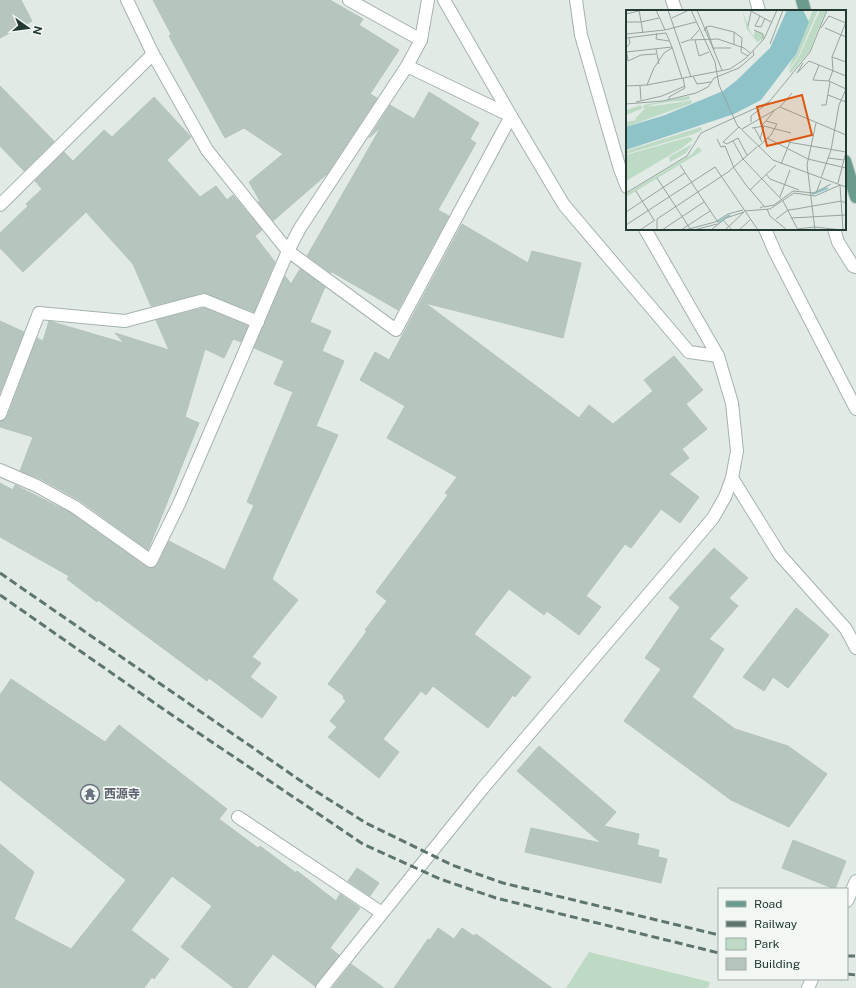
<svg xmlns="http://www.w3.org/2000/svg" width="856" height="988" viewBox="0 0 856 988" font-family="'Public Sans','Noto Sans JP',sans-serif">
<rect width="100%" height="100%" fill="#e2eae6"/>
<!-- green -->
<polygon fill="#bcdac4" points="589,952 710,982 708,988 566,988"/>
<!-- building -->
<g fill="#b7c5bf" stroke="#b5c3bd">
<polygon points="0,0 21,0 32,21 0,38"/>
<polygon points="153,0 330,0 363,19 359,25 399,50 370,94 377,98 327,174 273,221 258,202 260,201 249,182 283,154 244,128 225,138 169,36 171,34"/>
<polygon points="0,86 54,141 24,171 0,146"/>
<polygon points="429,92 479,123 470,139 476,143 438,210 449,216 398,310 332,272 331,273 307,256 381,127 369,138 390,105 414,119"/>
<polygon points="154,97 191,137 167,160 200,197 216,186 227,200 233,195 262,230 255,236 275,262 254,312 203,293 151,306 133,264 86,212 23,272 0,248 0,233 28,206 26,204 42,189 35,181 64,152 73,161 104,130 112,137"/>
<polygon points="462,224 528,263 532,251 581,263 563,338 425,303 579,418 589,405 613,424 653,391 644,380 674,356 703,390 686,404 707,429 682,449 689,458 669,474 699,497 680,523 661,509 631,548 625,544 586,596 601,607 579,635 547,611 544,615 509,589 474,634 531,677 515,697 513,695 488,728 433,686 426,695 421,691 383,739 399,752 379,778 328,737 337,727 330,721 346,701 343,698 344,696 328,684 367,631 365,630 387,601 376,592 448,495 445,493 457,477 387,438 405,406 360,380 375,352 389,360"/>
<polygon points="300,269 325,287 310,322 331,331 322,351 344,361 316,426 338,435 272,579 298,600 252,657 261,663 250,677 277,697 262,718 209,678 207,681 98,600 97,602 67,579 69,576 0,537 0,483 13,490 15,485 71,513 147,567 151,568 157,565 169,541 225,570 254,505 247,502 293,392 274,384 284,361 254,348 285,276 291,284"/>
<polygon points="204,308 248,326 241,342 233,339 224,358 205,349 185,417 199,423 148,550 79,500 41,479 20,471 33,437 0,427 0,421 7,417 37,338 43,341 49,321 124,343 115,333 169,350 156,320"/>
<polygon points="0,321 24,332 0,393"/>
<polygon points="714,548 748,578 729,598 738,606 709,639 724,649 692,697 735,729 788,746 827,774 789,827 731,800 624,721 661,669 645,658 680,607 669,598"/>
<polygon points="796,608 829,635 788,688 773,677 764,691 743,677"/>
<polygon points="11,679 105,742 119,725 227,809 219,819 258,848 260,846 296,873 297,871 336,901 340,894 360,908 330,948 339,955 315,986 273,954 247,988 234,988 181,947 212,906 172,876 131,930 169,959 154,979 152,977 144,988 0,988 0,844 34,872 14,919 71,949 126,880 0,780 0,695"/>
<polygon points="539,746 616,812 604,826 639,834 637,845 659,850 658,857 667,859 661,883 525,852 531,828 601,843 517,771"/>
<polygon points="793,840 846,861 835,889 782,868"/>
<polygon points="357,868 379,883 370,896 348,881"/>
<polygon points="438,928 454,939 462,928 474,936 476,934 552,988 394,988 428,939 430,940"/>
<polygon points="351,964 384,988 332,988"/>
</g>
<g fill="none" stroke-linecap="round" stroke-linejoin="round">
<!-- minor casing -->
<g stroke="#a5b2ad" stroke-width="14">
<g id="minor">
<polyline points="127,0 153,54 207,150 288,251 396,330 511,116 444,0"/>
<polyline points="349,0 421,40"/>
<polyline points="576,0 581,35 620,169 627,187"/>
<polyline points="672,0 676,11"/>
<polyline points="756,0 759,11"/>
<polyline points="407,66 511,116 564,205 689,352 718,356"/>
<polyline points="0,205 153,54"/>
<polyline points="765,229 775,252 856,409"/>
<polyline points="834,229 838,242 853,266 856,267"/>
<polyline points="0,414 39,313 125,321 204,300 258,322"/>
<polyline points="0,470 37,486 75,507 151,561 179,504 288,251 300,228 407,66 421,40 428,0"/>
<polyline points="732,478 780,555 846,629 856,648"/>
<polyline points="238,817 382,913"/>
<polyline points="847,901 856,881"/>
<polyline points="322,988 483,788 669,570 713,518 725,497 732,478 737,451 732,403 718,356 645,229"/>
<polyline points="808,988 812,979"/>
</g>
</g>
<!-- major casing -->
<g stroke="#c1c8c6" stroke-width="14">
<g id="major">
<polyline points="802,0 805,11"/>
<polyline points="845,161 856,197"/>
</g>
</g>
<!-- minor -->
<use href="#minor" stroke="#fff" stroke-width="12"/>
<!-- major -->
<use href="#major" stroke="#6a9c8e" stroke-width="12"/>
<!-- rail -->
<g stroke="#5e756e" stroke-width="3" stroke-dasharray="8 4" stroke-linecap="butt">
<polyline points="0,573 314,790 366,823 452,865 503,883 719,935"/>
<polyline points="0,595 166,711 363,844 440,879 496,898 719,953"/>
<polyline points="847,956 856,956"/>
<polyline points="847,974 856,975"/>
</g>
</g>
<!-- icons -->
<defs>
<g id="temple-ring" transform="scale(1)"><circle r="9.5" fill="#f2f7f4" stroke="#6b7280" stroke-width="1.5"/><path d="M0-6L5-2H3V0L6.5 2.5H4V6H1.5V3h-3V6H-4V2.5H-6.5L-3 0V-2H-5Z" fill="#6b7280"/></g>
</defs>
<g fill-rule="evenodd">
<use href="#temple-ring" x="90" y="794"/>
</g>
<g text-anchor="middle" dominant-baseline="central" stroke-width="3.5" stroke-linejoin="round" paint-order="stroke">
<!-- worship labels -->
<g font-size="12" font-weight="bold" fill="#5b616d" stroke="#f2f7f4" text-anchor="start">
<text x="104" y="794">西源寺</text>
</g>
</g>
<!-- overview -->
<g transform="translate(626 10)">
<rect width="220" height="220" fill="#e2eae6"/>
<path d="M 116,0 L 125,23 L 128,26 L 129,20 L 137,24 L 137,28 L 134,33 L 135,30 L 131,32 L 121,19 ZM 187,0 L 192,0 L 172,47 L 162,60 ZM 194,0 L 200,0 L 183,42 L 165,63 L 163,61 L 173,47 ZM 63,86 L 64,89 L 56,91 L 49,91 L 29,94 L 20,97 L 56,92 L 64,90 L 32,104 L 65,90 L 66,93 L 0,117 L 0,112 L 11,110 L 9,109 L 20,97 L 0,105 L 0,100 L 15,95 L 16,99 L 18,95 ZM 75,117 L 76,120 L 68,124 L 0,144 L 0,141 ZM 63,127 L 67,129 L 56,138 L 0,171 L 0,145 ZM 66,134 L 60,143 L 44,152 L 43,147 ZM 72,137 L 76,140 L 73,143 L 0,187 L 0,184 L 66,144 Z" fill="#bcdac4"/>
<path d="M 161,0 L 177,0 L 183,12 L 170,44 L 135,90 L 108,104 L 0,140 L 0,117 L 39,105 L 97,81 L 110,71 L 144,38 Z" fill="#8fc3ca"/>
<path fill="none" stroke="#8fc3ca" stroke-width="2" d="M 186,184 L 202,178M 92,212 L 104,205"/>
<path fill="none" stroke="#96a49e" stroke-width="1" d="M 13,0 L 17,23M 42,0 L 65,67M 65,0 L 89,52 L 93,75 L 111,115 L 147,150 L 220,177M 71,0 L 96,60M 123,0 L 145,12M 0,4 L 17,0M 134,6 L 129,16 L 135,17 L 139,8M 46,8 L 63,0M 0,12 L 15,12 L 33,8M 122,16 L 125,2M 80,17 L 88,40M 195,18 L 203,6 L 220,13M 199,18 L 220,27M 39,20 L 70,12M 128,20 L 137,24 L 137,29M 78,21 L 80,17 L 84,16 L 108,22 L 116,28 L 115,42 L 122,46M 31,23 L 30,29 L 43,31M 0,24 L 39,20 L 30,0M 0,28 L 40,23 L 46,37M 3,28 L 4,33 L 0,38 L 2,51 L 15,45 L 30,44M 65,29 L 73,20M 69,30 L 73,46 L 83,42M 55,33 L 63,30 L 92,29 L 118,38 L 124,43M 144,34 L 157,0M 108,35 L 108,22M 88,38 L 105,38M 30,39 L 33,54M 0,42 L 46,37 L 56,68M 206,47 L 220,52M 177,53 L 171,63 L 183,51 L 220,66M 193,55 L 187,70 L 203,71 L 220,79 L 213,95 L 205,140 L 195,168M 67,66 L 71,74 L 85,72M 203,71 L 207,60 L 206,47 L 220,12M 21,75 L 28,58 L 38,43 L 46,38M 0,76 L 21,75 L 104,59 L 120,48 L 138,29 L 151,0M 14,76 L 15,90M 202,85 L 220,92M 43,90 L 43,87 L 59,78 L 57,68M 10,92 L 36,86 L 59,76M 0,94 L 37,91 L 70,83 L 82,77 L 88,68 L 113,58 L 128,45 L 127,41M 195,95 L 200,95 L 204,72M 154,97 L 166,83M 140,111 L 148,101M 125,112 L 125,106 L 143,92M 113,117 L 97,132 L 101,134 L 112,128 L 121,145M 128,117 L 136,132M 126,118 L 138,116 L 165,123M 116,119 L 154,97 L 220,125M 141,128 L 182,149 L 220,158M 91,129 L 95,137 L 99,136 L 108,158 L 120,175 L 138,196 L 134,198M 134,129 L 138,116M 107,131 L 117,149 L 157,191 L 172,220M 162,132 L 220,142M 132,137 L 145,125 L 151,114 L 140,111 L 135,116M 202,148 L 218,150M 155,154 L 164,132M 54,155 L 93,214M 140,164 L 144,169 L 173,180M 31,168 L 65,220M 212,173 L 220,142M 124,180 L 150,155M 10,181 L 28,210M 0,183 L 61,146 L 75,123 L 143,92 L 184,42 L 201,0M 190,183 L 195,170M 154,187 L 164,160M 138,197 L 148,195 L 167,181 L 188,183 L 205,174M 141,199 L 144,206 L 161,220M 118,201 L 144,199 L 168,183 L 189,186 L 214,175 L 217,220M 0,202 L 59,163M 165,208 L 220,205M 150,209 L 162,200 L 170,199 L 215,191 L 220,193M 97,210 L 106,220M 0,215 L 89,157 L 132,220M 171,219 L 189,217 L 216,220M 14,220 L 29,210M 31,220 L 31,209 L 102,162 L 131,137M 36,220 L 78,192M 55,220 L 84,201M 59,220 L 89,212 L 102,204 L 117,200M 68,220 L 91,214M 85,220 L 100,208 L 118,202M 99,220 L 118,202M 113,220 L 124,210M 189,220 L 181,155 L 190,113"/>
<path fill="#de570e" fill-opacity="0.15" stroke="#de570e" stroke-width="2" d="M 176,85 L 186,125 L 141,136 L 131,97 Z"/>
<rect width="220" height="220" fill="none" stroke="#233a33" stroke-width="2"/>
</g>
<!-- legend -->
<rect x="718" y="888" width="130" height="92" fill="#f2f7f4" stroke="#9faba7"/>
<rect x="726" y="901" width="20" height="6" fill="#6a9c8e" stroke="#9faba7"/>
<text x="754" y="908" font-size="12" fill="#233a33">Road</text>
<rect x="726" y="921" width="20" height="6" fill="#5e756e" stroke="#9faba7"/>
<text x="754" y="928" font-size="12" fill="#233a33">Railway</text>
<rect x="726" y="938" width="20" height="12" fill="#bcdac4" stroke="#9faba7"/>
<text x="754" y="948" font-size="12" fill="#233a33">Park</text>
<rect x="726" y="958" width="20" height="12" fill="#b7c5bf" stroke="#9faba7"/>
<text x="754" y="968" font-size="12" fill="#233a33">Building</text>
<!-- north arrow -->
<g transform="translate(28 28) rotate(104)" stroke="#f2f7f4" stroke-width="3" paint-order="stroke">
<path d="M0-3L7 15L0 10L-7 15Z" fill="#233a33"/>
<text y="-6" font-size="11" font-weight="bold" text-anchor="middle" fill="#233a33">N</text>
</g>
</svg>
